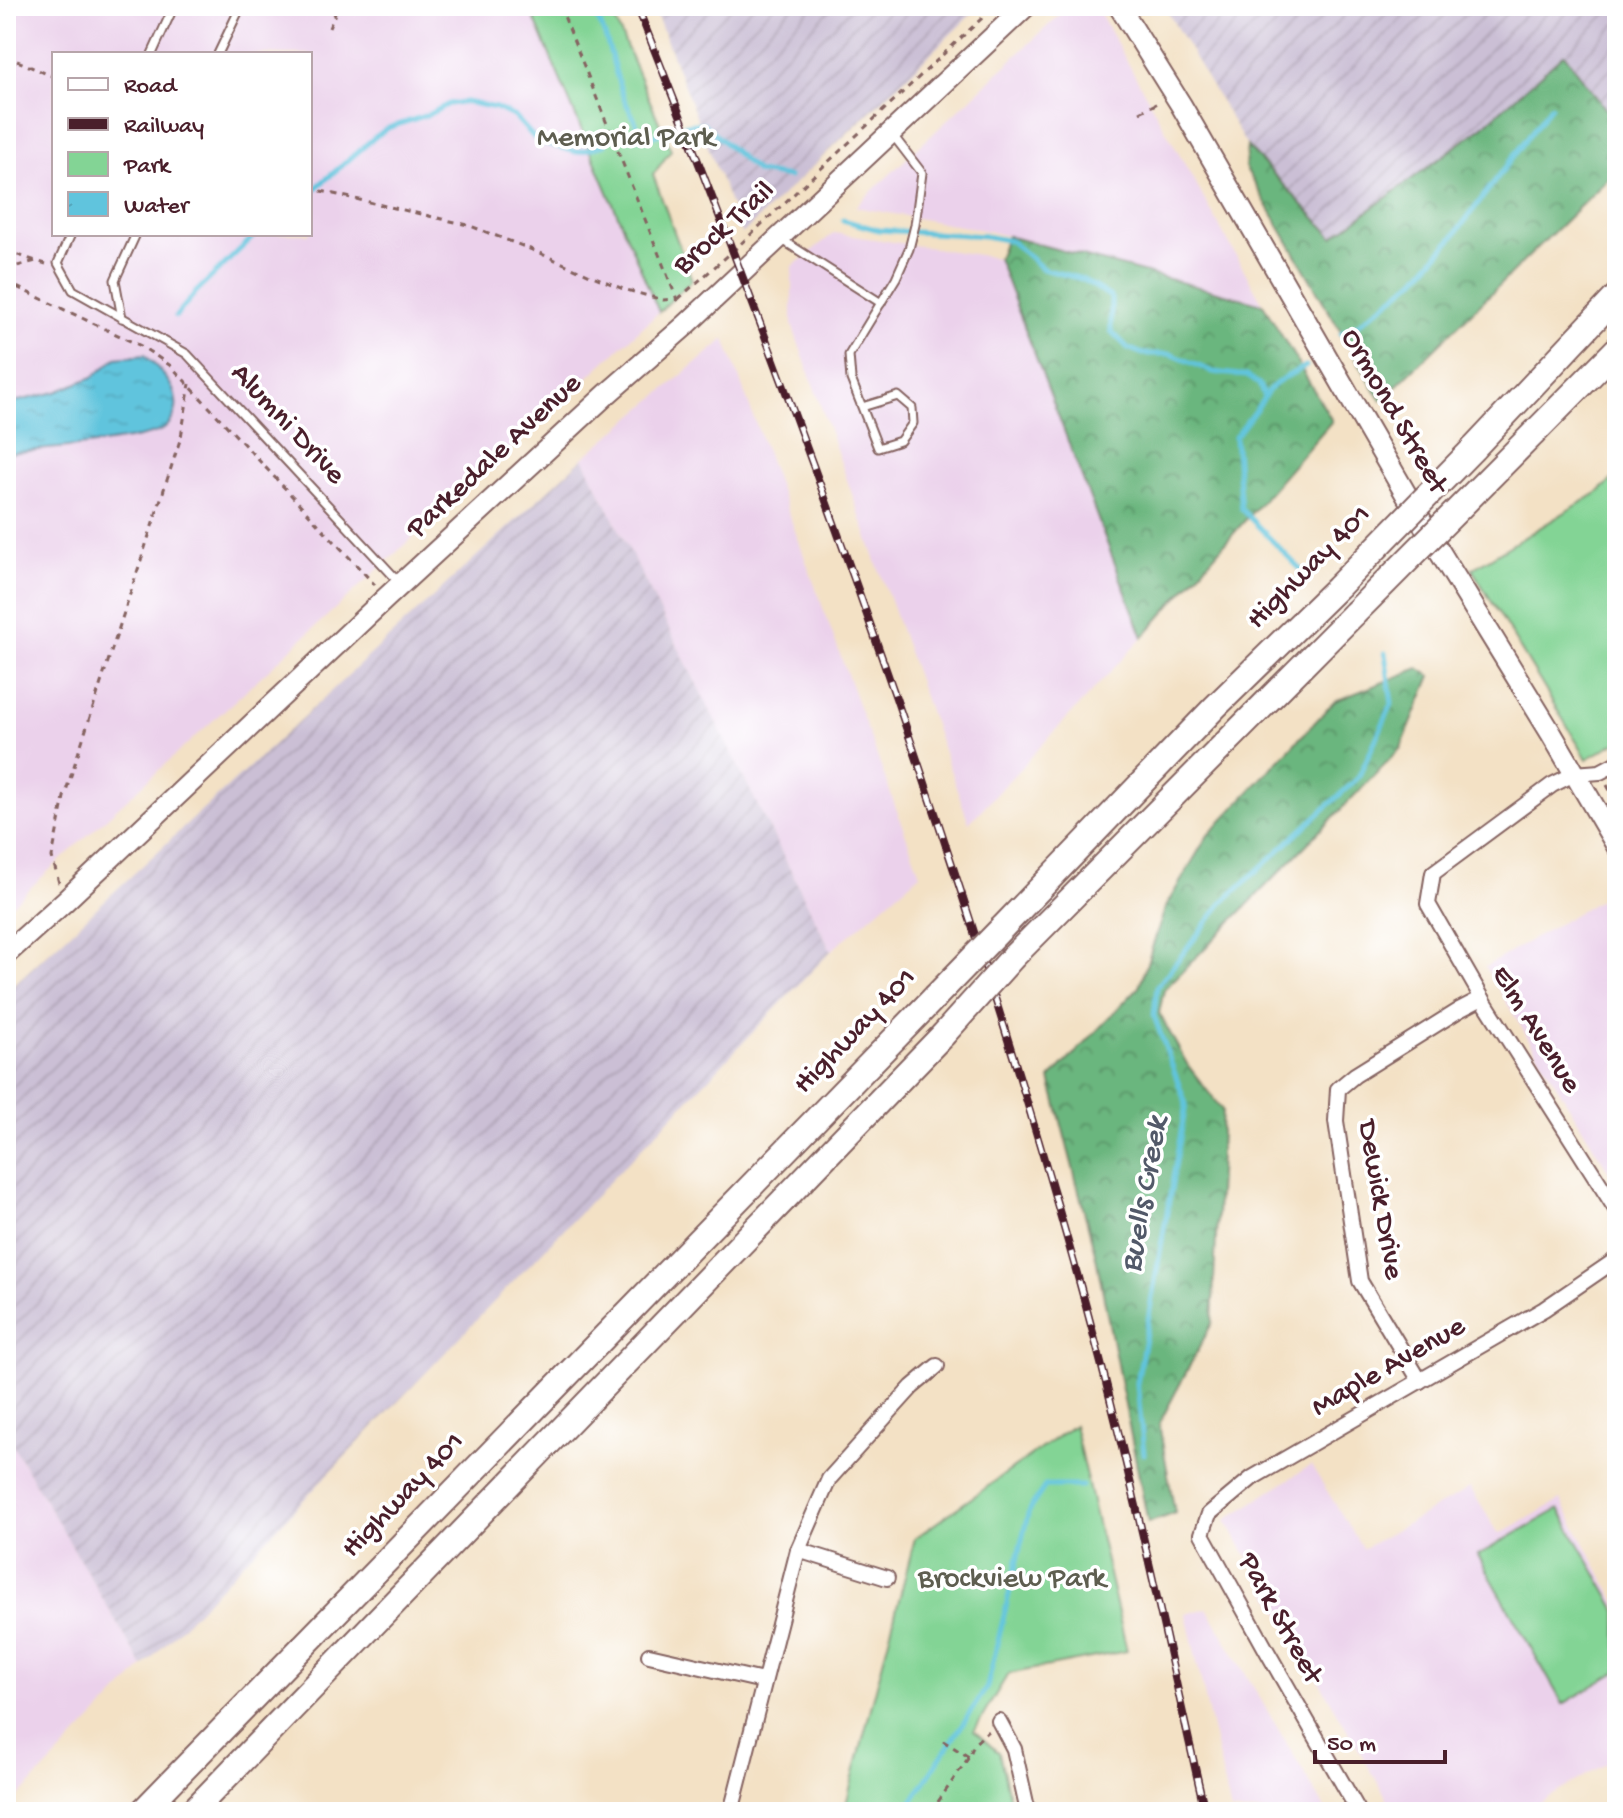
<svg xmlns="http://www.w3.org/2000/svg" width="1623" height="1818" viewBox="0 0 1623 1818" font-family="'Gochi Hand',sans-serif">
<defs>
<pattern id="industrial-furrows" width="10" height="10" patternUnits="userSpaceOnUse" patternTransform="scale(2)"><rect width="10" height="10" fill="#cbbfd5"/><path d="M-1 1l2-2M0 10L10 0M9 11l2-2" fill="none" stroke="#b0a4b7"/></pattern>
<pattern id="forest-crowns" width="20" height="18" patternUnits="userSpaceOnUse" patternTransform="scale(2)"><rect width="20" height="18" fill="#6ab67e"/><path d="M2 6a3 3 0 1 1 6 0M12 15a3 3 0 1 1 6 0" fill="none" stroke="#599367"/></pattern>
<pattern id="water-ripples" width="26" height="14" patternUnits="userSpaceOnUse" patternTransform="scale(2)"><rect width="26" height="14" fill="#60c4dd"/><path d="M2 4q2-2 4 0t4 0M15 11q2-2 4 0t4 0" fill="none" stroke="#55a8be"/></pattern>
</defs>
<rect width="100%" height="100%" fill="#fff"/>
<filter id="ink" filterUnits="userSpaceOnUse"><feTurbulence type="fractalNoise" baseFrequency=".0125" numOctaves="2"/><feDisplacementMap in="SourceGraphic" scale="16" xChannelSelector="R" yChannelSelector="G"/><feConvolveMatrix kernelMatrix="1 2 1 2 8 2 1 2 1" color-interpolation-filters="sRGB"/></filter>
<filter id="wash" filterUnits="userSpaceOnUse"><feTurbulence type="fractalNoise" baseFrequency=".006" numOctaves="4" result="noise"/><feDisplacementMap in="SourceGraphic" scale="32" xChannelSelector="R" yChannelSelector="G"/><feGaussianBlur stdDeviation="1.8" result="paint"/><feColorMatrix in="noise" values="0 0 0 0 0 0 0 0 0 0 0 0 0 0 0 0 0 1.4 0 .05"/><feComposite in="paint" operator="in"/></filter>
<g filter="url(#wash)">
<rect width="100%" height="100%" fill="#f3e1c5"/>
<!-- built -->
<g fill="#ebd1eb" fill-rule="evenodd">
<path d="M 6,6 L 529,6 L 659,312 L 6,910 ZM 54,54 L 310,54 L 310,234 L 54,234 Z"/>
<polygon points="1088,6 1096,6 1263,304 988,231 855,207 1066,9"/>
<polygon points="834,233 998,258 1143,637 969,823 792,325 792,267"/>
<polygon points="725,339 920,874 831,951 583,458"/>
<polygon points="1616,890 1617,892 1617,1185 1485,967"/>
<polygon points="6,1434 143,1667 6,1810"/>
<polygon points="1311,1465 1363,1549 1470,1488 1499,1534 1561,1500 1617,1603 1617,1757 1523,1812 1395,1812 1226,1520"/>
<polygon points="1207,1608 1327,1812 1231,1812 1186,1614"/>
</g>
<!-- industrial -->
<g fill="url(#industrial-furrows)">
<polygon points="653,6 980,6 742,234"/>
<polygon points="1164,6 1617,6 1617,124 1563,54 1482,127 1333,238 1247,146"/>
<polygon points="583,458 831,951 143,1667 6,1434 6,1286 8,1285 6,1282 6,992"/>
</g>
<!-- forest -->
<g fill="url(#forest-crowns)" stroke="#5a6a54" stroke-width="2">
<polygon points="1564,54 1617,124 1617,170 1381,401 1245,167 1247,146 1333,237 1482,127"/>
<polygon points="1007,236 1263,304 1332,421 1143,637 998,258"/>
<polygon points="1419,668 1431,676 1401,748 1164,990 1159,1013 1187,1064 1222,1110 1212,1323 1159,1424 1175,1513 1148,1523 1096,1257 1050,1079 1139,987 1166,906 1208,835 1335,701"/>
</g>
<!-- park -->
<g fill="#83d495" stroke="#667a60" stroke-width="2">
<polygon points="529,6 609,6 671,150 653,175 692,280 659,312"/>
<polygon points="1617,475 1617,742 1587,759 1472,569 1600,491"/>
<polygon points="1074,1425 1127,1651 1008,1674 974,1731 999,1753 1013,1812 844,1812 915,1538"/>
<polygon points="1559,1509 1617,1610 1617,1672 1563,1704 1478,1555"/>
</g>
<!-- water -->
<path fill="url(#water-ripples)" stroke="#557284" stroke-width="2" d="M 145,355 C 157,368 174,382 176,401 C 178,410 172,422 165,428 C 148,442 34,450 6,453 L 6,404 L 56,392 L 93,377 L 116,358 Z"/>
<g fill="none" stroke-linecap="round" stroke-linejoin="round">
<!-- stream -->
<g stroke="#60c4dd" stroke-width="5">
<path d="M 590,6 C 609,33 612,66 623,96 C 628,110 639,122 639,137"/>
<path d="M 622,137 L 639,137 L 647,139 C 665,132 685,122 704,124 L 757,172 L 789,177"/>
<polyline points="310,193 375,137 388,128 427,115 449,104 466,102 496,108 515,117 538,142 577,152 605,145"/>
<polyline points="843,220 879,230 985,236 1011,241 1043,269 1082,279 1111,297 1111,331 1128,348 1143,354 1171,354 1213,372 1247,376 1259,384 1263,395"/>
<polyline points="176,316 196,292 256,234"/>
<polyline points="1341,334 1359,324 1416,279 1453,237 1551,106"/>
<path d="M 1306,366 C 1291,374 1269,384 1262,401 L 1235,437 L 1241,509 L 1308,577"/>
<polyline points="1144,1454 1137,1383 1186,1104 1154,1016 1157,987 1223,902 1358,778 1392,704 1385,653"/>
<polyline points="905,1812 987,1687 1029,1510 1045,1486 1082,1486"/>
</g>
</g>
</g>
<g filter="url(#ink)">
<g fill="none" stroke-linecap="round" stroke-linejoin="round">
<!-- lane casing -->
<g stroke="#856361" stroke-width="11">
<g id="lane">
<polyline points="152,54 174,6"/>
<polyline points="218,54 241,6"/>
<polyline points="71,234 58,263 73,290 187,354 400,583"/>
<polyline points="781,239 881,303"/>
<polyline points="122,318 115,280 136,234"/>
<polyline points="862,407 898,396 912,408 913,423 900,441 878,448 851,379 849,355 896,278 909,249 915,225 922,173 892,134"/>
</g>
</g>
<!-- street casing -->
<g stroke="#856361" stroke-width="18">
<g id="street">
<polyline points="1617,763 1600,772 1574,774 1552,785 1433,873 1428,904 1482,998 1617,1211"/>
<polyline points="1420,1381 1360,1281 1336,1121 1338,1089 1355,1075 1459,1010 1482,998"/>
<polyline points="798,1550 887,1578"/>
<polyline points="649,1655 763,1681"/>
<polyline points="999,1721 1014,1749 1028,1812"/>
<polyline points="731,1812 798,1550 829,1479 912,1387 937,1366"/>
<polyline points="1359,1812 1268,1653 1202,1534 1209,1514 1252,1478 1544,1309 1617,1259"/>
</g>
</g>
<!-- secondary casing -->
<g stroke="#856361" stroke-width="24">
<g id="secondary">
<polyline points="1119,6 1181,105 1433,541 1551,733 1617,846"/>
<polyline points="6,954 64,902 387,597 607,394 686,325 1026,6"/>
</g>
</g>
<!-- highway casing -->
<g stroke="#856361" stroke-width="28">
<g id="highway">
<polyline points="1534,433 1617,349"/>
<polyline points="1473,449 1617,296"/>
<polyline points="1002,928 1215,707 1339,586"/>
<polyline points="1013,957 1355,613"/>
<polyline points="142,1812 935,997"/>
<polyline points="192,1812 943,1035"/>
</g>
</g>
<!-- path -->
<g stroke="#856361" stroke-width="3" stroke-dasharray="6 6" stroke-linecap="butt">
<polyline points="560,6 680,307"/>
<polyline points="329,28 338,6"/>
<polyline points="6,56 54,77"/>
<polyline points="6,68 11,70"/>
<polyline points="1140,112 1158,103"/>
<polyline points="310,186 321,191 468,225 530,249 623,289 663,300 678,299"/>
<polyline points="6,251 36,261"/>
<polyline points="6,269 36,261 46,264"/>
<polyline points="6,282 141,346 171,366 375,585"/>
<polyline points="678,299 733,251 995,6"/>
<polyline points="6,350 6,351"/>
<polyline points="1607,785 1617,803"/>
<polyline points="59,883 52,857 64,797 181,437 190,384"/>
<polyline points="943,1741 969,1757"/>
<polyline points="931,1812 969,1757 974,1744 988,1731"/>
</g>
<!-- lane -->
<use href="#lane" stroke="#fff" stroke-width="7"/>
<!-- street -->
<use href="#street" stroke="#fff" stroke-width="14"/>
<!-- secondary -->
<use href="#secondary" stroke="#fff" stroke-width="20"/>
<!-- highway -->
<use href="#highway" stroke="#fff" stroke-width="24"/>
<!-- rail casing -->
<g stroke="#4a1f2b" stroke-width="8">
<path id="rail" d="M 637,6 C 800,416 952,831 1072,1256 C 1124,1439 1163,1626 1205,1812"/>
</g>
<!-- rail -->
<use href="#rail" stroke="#fff" stroke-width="5" stroke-dasharray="15" stroke-linecap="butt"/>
<!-- highway-bridge casing -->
<g stroke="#856361" stroke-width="28" stroke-linecap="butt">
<g id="highway-bridge">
<polyline points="1339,586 1473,449"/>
<polyline points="1355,613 1534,433"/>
<polyline points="935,997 1002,928"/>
<polyline points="943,1035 1013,957"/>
</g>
</g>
<!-- highway-bridge -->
<use href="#highway-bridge" stroke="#fff" stroke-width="24"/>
</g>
</g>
<g text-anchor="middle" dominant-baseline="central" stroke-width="7" stroke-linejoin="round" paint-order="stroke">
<!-- park labels -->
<g font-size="30" fill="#5e5e50" stroke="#fff">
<text x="626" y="139">Memorial Park</text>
<text x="1012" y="1580">Brockview Park</text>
</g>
<!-- street labels -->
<g font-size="30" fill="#4a1f2b" stroke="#fff">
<text transform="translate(725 229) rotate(-42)">Brock Trail</text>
<text transform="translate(1393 412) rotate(60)">Ormond Street</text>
<text transform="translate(287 425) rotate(47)">Alumni Drive</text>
<text transform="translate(495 457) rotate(-43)">Parkedale Avenue</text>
<text transform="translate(1310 568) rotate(-45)">Highway 401</text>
<text transform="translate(1535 1030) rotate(58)">Elm Avenue</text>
<text transform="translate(856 1032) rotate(-46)">Highway 401</text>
<text transform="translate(1379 1200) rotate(80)">Dewick Drive</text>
<text transform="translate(1389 1368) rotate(-30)">Maple Avenue</text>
<text transform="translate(404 1496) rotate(-46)">Highway 401</text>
<text transform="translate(1279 1619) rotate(61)">Park Street</text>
</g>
<!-- water labels -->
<g font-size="32" font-style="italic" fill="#525969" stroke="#fff">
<text transform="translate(1146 1195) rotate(-80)">Buells Creek</text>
</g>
</g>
<!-- margin -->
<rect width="1623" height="1818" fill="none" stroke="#fff" stroke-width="32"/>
<!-- legend -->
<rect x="52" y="52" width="260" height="184" fill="#ffffff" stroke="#b7a5aa" stroke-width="2"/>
<rect x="68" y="78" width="40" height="12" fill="#ffffff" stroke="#b7a5aa" stroke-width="2"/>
<text x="124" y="92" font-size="24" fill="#4a1f2b">Road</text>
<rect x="68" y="118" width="40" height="12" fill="#4a1f2b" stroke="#b7a5aa" stroke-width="2"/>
<text x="124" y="132" font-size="24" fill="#4a1f2b">Railway</text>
<rect x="68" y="152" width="40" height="24" fill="#83d495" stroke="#b7a5aa" stroke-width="2"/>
<text x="124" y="172" font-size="24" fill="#4a1f2b">Park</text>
<rect x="68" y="192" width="40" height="24" fill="url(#water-ripples)" stroke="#b7a5aa" stroke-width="2"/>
<text x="124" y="212" font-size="24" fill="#4a1f2b">Water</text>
<!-- scale -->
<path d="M1315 1750v12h130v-12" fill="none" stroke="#4a1f2b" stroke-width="4"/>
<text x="1327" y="1750" font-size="24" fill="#4a1f2b" stroke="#ffffff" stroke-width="6" paint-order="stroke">50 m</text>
</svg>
